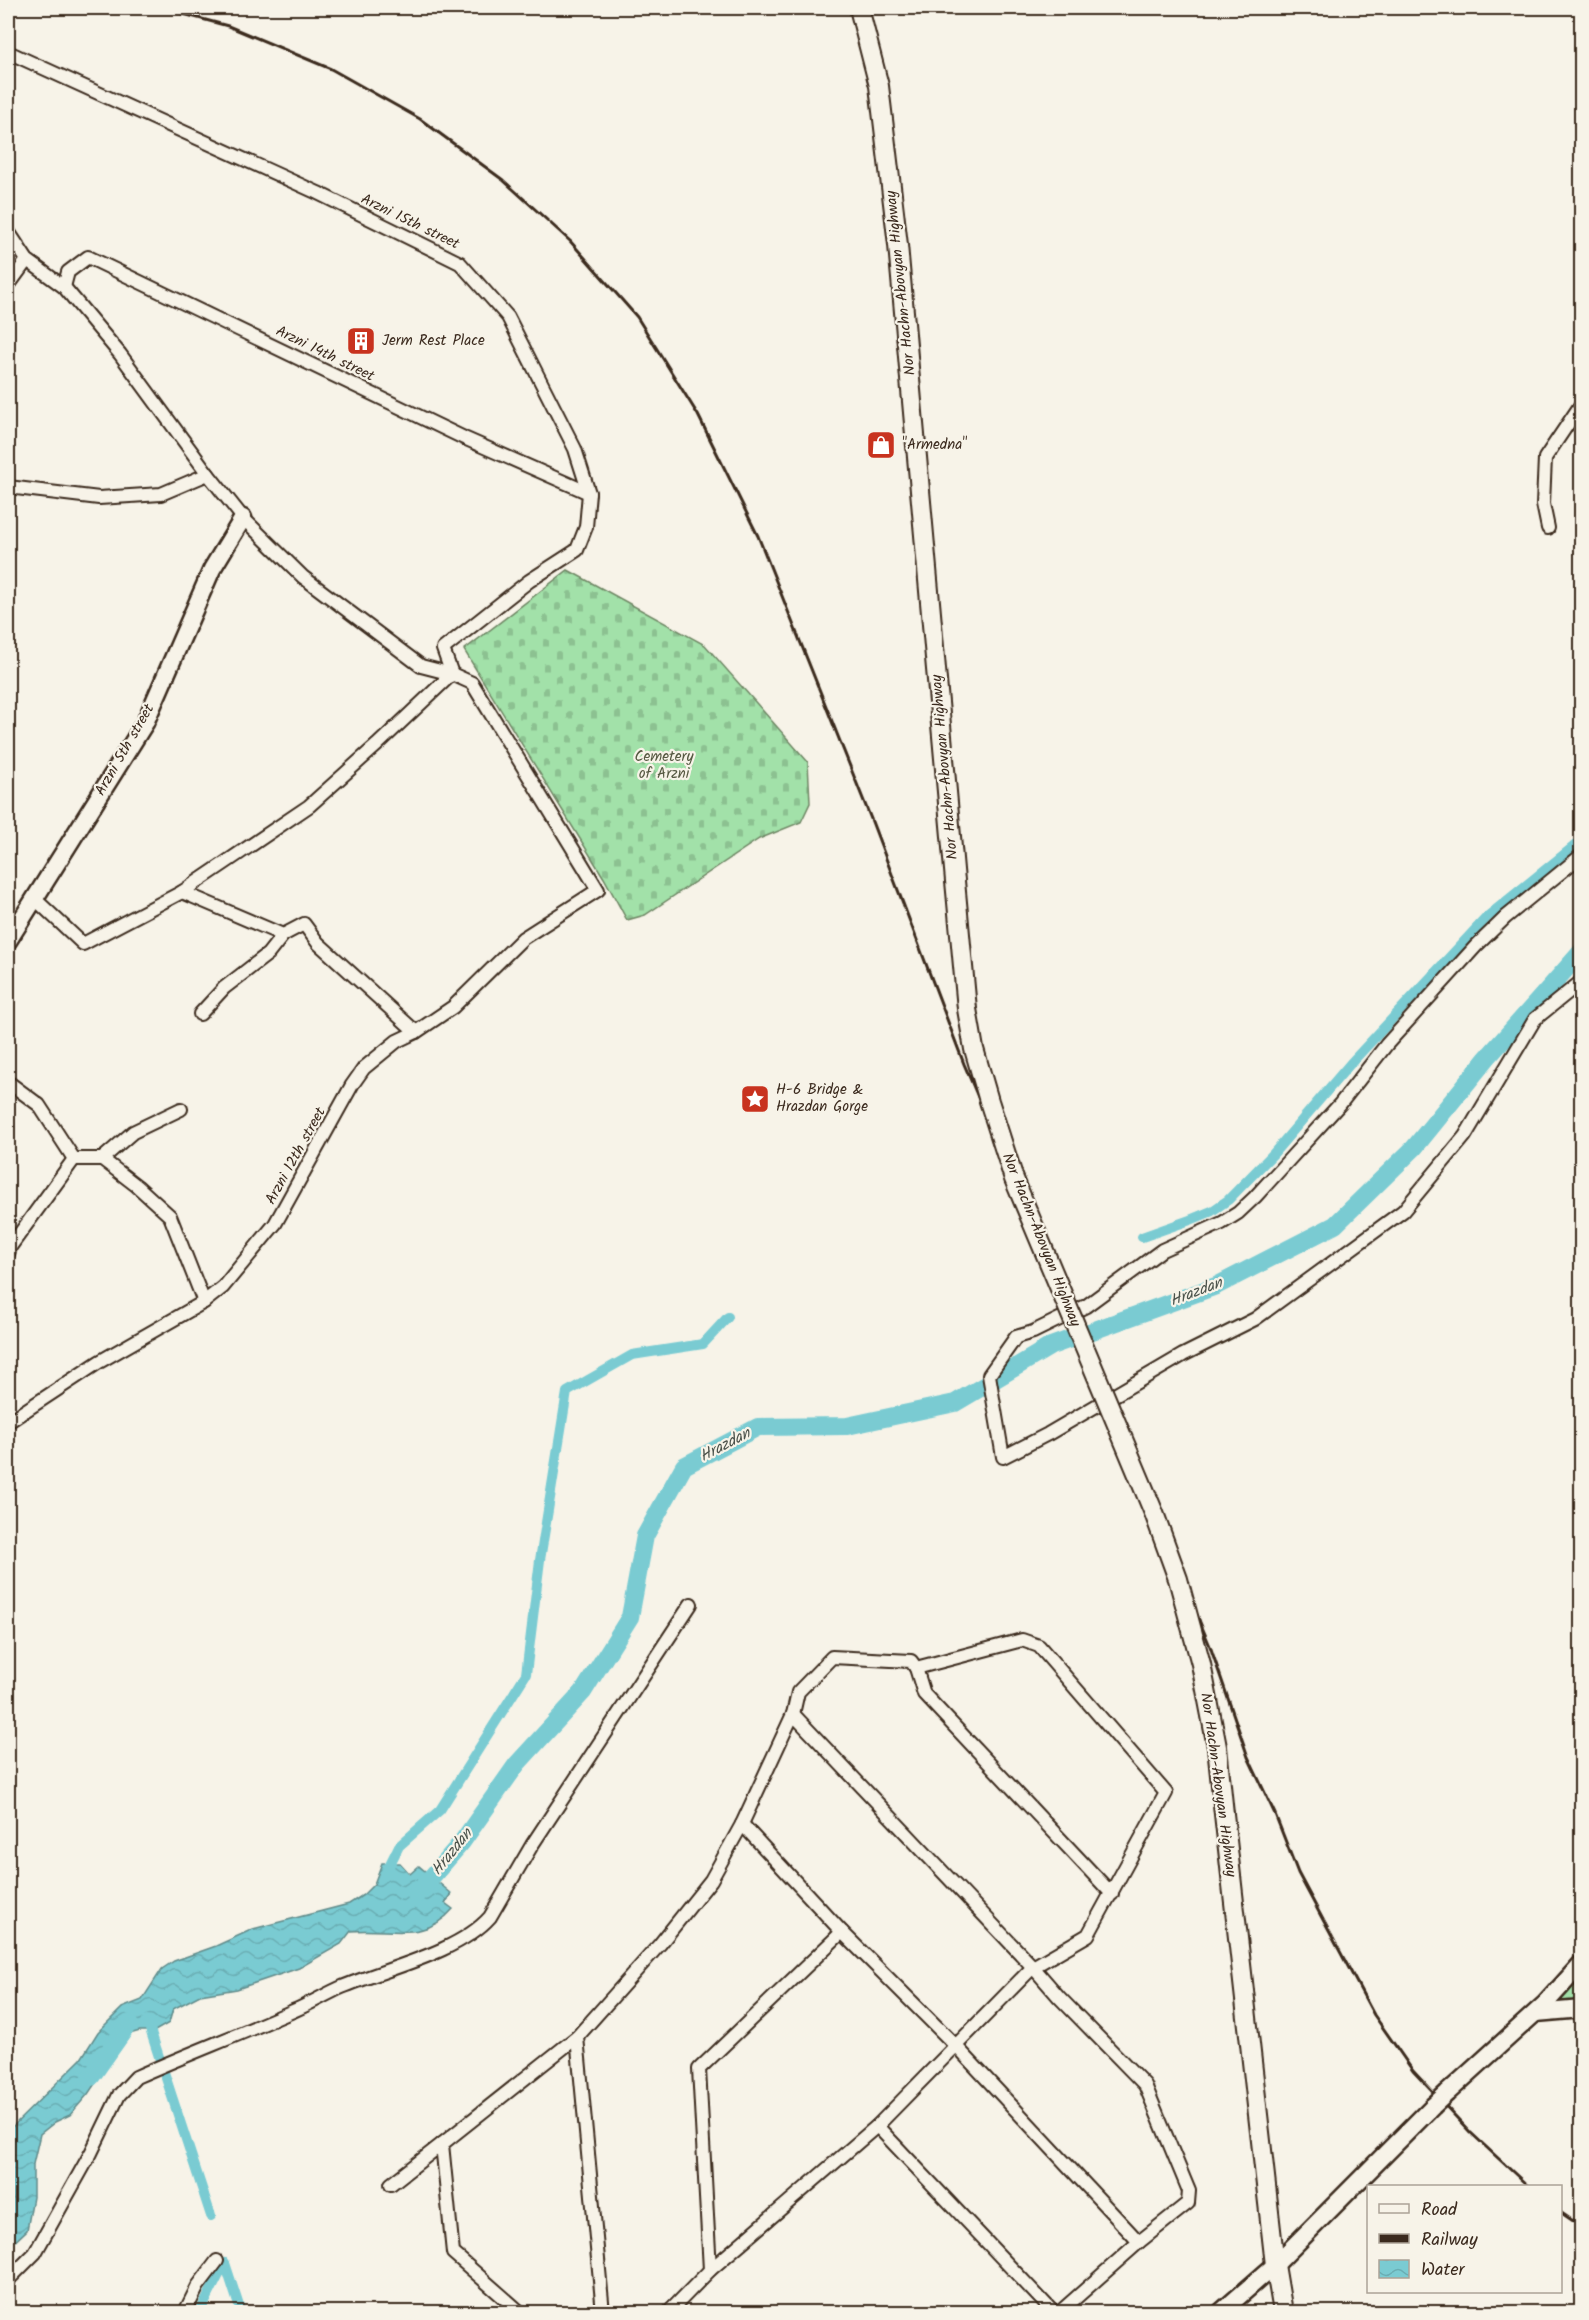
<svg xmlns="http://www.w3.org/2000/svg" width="1589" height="2320" viewBox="0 0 1589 2320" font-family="Kalam,sans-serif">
<defs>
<pattern id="cemetery-stones" width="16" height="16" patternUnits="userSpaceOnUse" patternTransform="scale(1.5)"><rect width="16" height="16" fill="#a2e1a9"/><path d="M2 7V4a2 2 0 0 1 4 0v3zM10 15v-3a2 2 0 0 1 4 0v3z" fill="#8cc191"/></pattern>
<pattern id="water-waves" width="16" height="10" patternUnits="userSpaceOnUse" patternTransform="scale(1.5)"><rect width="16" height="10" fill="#7acbd2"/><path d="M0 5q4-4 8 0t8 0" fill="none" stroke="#6aaeb4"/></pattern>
</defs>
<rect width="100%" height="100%" fill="#f7f3e8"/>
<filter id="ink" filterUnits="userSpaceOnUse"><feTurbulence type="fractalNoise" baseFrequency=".0167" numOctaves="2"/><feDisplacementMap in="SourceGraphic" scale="12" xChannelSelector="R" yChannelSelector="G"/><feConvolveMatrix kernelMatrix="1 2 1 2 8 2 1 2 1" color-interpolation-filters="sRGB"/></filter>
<g filter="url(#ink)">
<!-- green -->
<polygon fill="#a2e1a9" stroke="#6e8664" stroke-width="1.5" points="1581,1980 1581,2003 1552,2007 1575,1981"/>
<!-- cemetery -->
<polygon fill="url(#cemetery-stones)" stroke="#6e8664" stroke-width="1.5" points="568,570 705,645 808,762 810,803 801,822 759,839 645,915 627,920 604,878 464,650"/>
<!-- water -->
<path fill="url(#water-waves)" stroke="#618b8a" stroke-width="1.5" d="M 382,1863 L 400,1863 L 410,1874 L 419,1866 L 452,1894 L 445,1903 L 453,1909 C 423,1944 391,1927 351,1931 L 341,1944 L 299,1968 L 237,1989 L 200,1995 L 173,2009 L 169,2023 L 155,2031 L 140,2031 L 126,2035 L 107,2050 L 101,2075 L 88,2094 L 70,2115 L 55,2122 L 40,2134 L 33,2164 L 33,2197 L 27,2230 L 8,2248 L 11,2211 L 8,2189 L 8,2131 L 81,2059 L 98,2032 L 122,2008 L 142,2000 L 162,1969 L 174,1961 L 216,1946 L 253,1929 L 349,1904 L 363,1895 L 374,1884 Z"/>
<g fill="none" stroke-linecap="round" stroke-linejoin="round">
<!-- canal -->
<g stroke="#7acbd2" stroke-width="10">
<polyline points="1142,1237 1190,1220 1212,1211 1228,1200 1273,1154 1350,1064 1487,917 1582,840"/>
<polyline points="384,1876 399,1846 440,1810 526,1674 540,1560 567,1392 632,1355 703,1344 728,1317"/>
<polyline points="147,2020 211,2216"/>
<polyline points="225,2263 241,2312"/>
<polyline points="200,2312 225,2263"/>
</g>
<!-- river -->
<g stroke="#7acbd2" stroke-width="18">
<polyline points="416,1895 462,1842 517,1764 583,1692 630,1617 645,1536 684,1466 758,1427 847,1426 955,1403 1051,1346 1216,1286 1335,1225 1414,1148 1487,1058 1582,951"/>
<polyline points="91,2077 129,2023"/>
</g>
<!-- street casing -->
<g stroke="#3b2a1e" stroke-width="16">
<g id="street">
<polyline points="8,52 318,193 460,263 508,317 575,449 589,493 586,527 577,550 529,581 443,649 452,674"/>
<polyline points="8,231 27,260 64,287 120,354 208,474 243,518 303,577 421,666 452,674 472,683 598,890 523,938 453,1007 416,1032 397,1041 364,1068 352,1085 275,1224 223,1287 204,1302 99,1362 8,1422"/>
<polyline points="8,286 27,260"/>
<polyline points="64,287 68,272 88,257 464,438 589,493"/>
<polyline points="8,487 99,498 161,494 208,474"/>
<polyline points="1548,528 1543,504 1545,458 1582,403"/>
<polyline points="1582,855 1506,917 1476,946 1387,1044 1340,1104 1255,1197 1238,1213 1222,1223 1162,1250 1086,1306 1033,1332 1016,1337 989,1375 1003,1457 1048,1434 1183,1355 1255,1319 1403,1211 1465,1136 1535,1019 1582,981"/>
<polyline points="182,892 283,935 304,924 318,943 416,1032"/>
<polyline points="34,898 83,944 182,892 309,806 377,745 452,674"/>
<polyline points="200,1014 224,988 268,954 283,935"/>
<polyline points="8,1082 39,1105 74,1159"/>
<polyline points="102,1159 133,1132 181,1109"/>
<polyline points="8,1254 10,1247 74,1159 102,1159 137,1186 170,1216 204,1302"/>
<polyline points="916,1668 924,1694 1112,1894"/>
<polyline points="742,1824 842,1932 955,2045 1139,2242 1060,2312"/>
<polyline points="877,2126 1053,2312"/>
<polyline points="391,2184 442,2144"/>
<polyline points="710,2270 699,2069 842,1932"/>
<path d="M 8,2280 L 35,2253 L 91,2153 L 119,2095 L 136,2077 C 188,2054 241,2034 293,2011 C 310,2004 326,1994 342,1987 C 387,1968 458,1953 490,1917 L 532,1845 L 691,1604"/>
<polyline points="185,2312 198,2286 217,2261"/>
<polyline points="520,2312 453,2253 442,2144 577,2037"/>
<polyline points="603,2312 577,2037 660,1944 711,1880 742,1824 793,1714 1033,1967 1059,1997 1145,2085 1189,2191 1188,2203 1139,2242"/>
<polyline points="669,2312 710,2270 877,2126 1033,1967 1088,1935 1166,1793 1039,1646 1022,1640 916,1668 911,1661 832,1657 798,1692 793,1714"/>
</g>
</g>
<!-- secondary casing -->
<g stroke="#3b2a1e" stroke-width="21">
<g id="secondary">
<polyline points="8,941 145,723 212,569 243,518"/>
<polyline points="1536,2013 1582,2009"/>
<polyline points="1447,2093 1545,2004 1582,1963"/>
<polyline points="1221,2312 1275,2265 1433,2106"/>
</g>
</g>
<!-- primary casing -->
<g stroke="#3b2a1e" stroke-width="22">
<g id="primary">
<polyline points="859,8 879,86 898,245 955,881"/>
<polyline points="1224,1814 1275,2265 1283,2312"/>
</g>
</g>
<!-- street -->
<use href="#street" stroke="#f7f3e8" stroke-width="12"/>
<!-- secondary -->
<use href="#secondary" stroke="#f7f3e8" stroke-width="16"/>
<!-- primary -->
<use href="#primary" stroke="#f7f3e8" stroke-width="18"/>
<!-- rail -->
<g stroke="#3b2a1e" stroke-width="3">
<polyline points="161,8 228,26 331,69 420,119 503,180 570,241 637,317 698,415 758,536 871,819 964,1064 1210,1646 1248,1757 1275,1814 1298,1873 1374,2015 1413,2071 1470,2132 1528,2186"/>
<polyline points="1560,2212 1582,2227"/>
</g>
<!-- secondary-bridge casing -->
<g stroke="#3b2a1e" stroke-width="21" stroke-linecap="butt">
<polyline id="secondary-bridge" points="1433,2106 1447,2093"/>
</g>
<!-- primary-bridge casing -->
<g stroke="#3b2a1e" stroke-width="22" stroke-linecap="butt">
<polyline id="primary-bridge" points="955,881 967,1009 974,1049 989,1101 1014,1179 1154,1513 1178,1579 1201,1664 1217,1747 1224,1814"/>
</g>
<!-- secondary-bridge -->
<use href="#secondary-bridge" stroke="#f7f3e8" stroke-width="16"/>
<!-- primary-bridge -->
<use href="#primary-bridge" stroke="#f7f3e8" stroke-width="18"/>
</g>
</g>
<!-- icons -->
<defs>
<g id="building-square" transform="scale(1.5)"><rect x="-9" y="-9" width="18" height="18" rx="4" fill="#c8321e" stroke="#f7f3e8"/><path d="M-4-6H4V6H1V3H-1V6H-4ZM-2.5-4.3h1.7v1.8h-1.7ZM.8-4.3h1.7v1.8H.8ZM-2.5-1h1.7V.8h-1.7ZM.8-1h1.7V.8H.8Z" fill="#fff"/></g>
<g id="shop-square" transform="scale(1.5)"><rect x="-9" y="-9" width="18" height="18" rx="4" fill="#c8321e" stroke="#f7f3e8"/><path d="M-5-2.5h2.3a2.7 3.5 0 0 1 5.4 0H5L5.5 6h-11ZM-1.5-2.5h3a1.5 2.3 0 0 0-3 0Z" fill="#fff"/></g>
<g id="sight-square" transform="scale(1.5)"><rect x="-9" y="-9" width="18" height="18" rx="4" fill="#c8321e" stroke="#f7f3e8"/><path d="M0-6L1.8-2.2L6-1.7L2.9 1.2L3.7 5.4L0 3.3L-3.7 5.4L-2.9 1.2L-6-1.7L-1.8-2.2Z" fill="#fff"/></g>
</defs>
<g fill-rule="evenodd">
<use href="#building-square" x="361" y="341"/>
<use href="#shop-square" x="881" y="445"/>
<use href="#sight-square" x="755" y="1099"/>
</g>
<g text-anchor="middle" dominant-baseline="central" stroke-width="4.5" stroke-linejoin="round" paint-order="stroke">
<!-- street labels -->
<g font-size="15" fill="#3b2a1e" stroke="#f7f3e8">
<text transform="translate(410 222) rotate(26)">Arzni 15th street</text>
<text transform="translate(901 283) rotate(-96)">Nor Hachn-Abovyan Highway</text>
<text transform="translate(325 354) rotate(26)">Arzni 14th street</text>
<text transform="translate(125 750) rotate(-60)">Arzni 5th street</text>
<text transform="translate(945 767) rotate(-95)">Nor Hachn-Abovyan Highway</text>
<text transform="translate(296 1156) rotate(-61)">Arzni 12th street</text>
<text transform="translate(1041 1240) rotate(68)">Nor Hachn-Abovyan Highway</text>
<text transform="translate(1218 1785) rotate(82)">Nor Hachn-Abovyan Highway</text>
</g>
<!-- poi labels -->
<g font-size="15" fill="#3b2a1e" stroke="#f7f3e8" text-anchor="start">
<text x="382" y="341">Jerm Rest Place</text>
<text x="902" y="445">"Armedna"</text>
<text x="776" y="1090">H-6 Bridge &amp;<tspan x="776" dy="17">Hrazdan Gorge</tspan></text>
</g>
<!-- park labels -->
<g font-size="15" fill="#555841" stroke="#f7f3e8">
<text x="664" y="757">Cemetery<tspan x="664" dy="17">of Arzni</tspan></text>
</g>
<!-- water labels -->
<g font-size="16" font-style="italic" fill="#4b524b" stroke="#f7f3e8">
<text transform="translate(1196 1292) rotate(-21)">Hrazdan</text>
<text transform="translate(725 1445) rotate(-28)">Hrazdan</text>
<text transform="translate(452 1852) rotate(-51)">Hrazdan</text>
</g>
</g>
<!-- margin -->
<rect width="1589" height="2320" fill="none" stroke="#f7f3e8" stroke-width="30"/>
<rect x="15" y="15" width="1559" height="2290" fill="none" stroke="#3b2a1e" stroke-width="2" filter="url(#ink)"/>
<!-- legend -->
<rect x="1367" y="2185" width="195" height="108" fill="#f7f3e8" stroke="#aca397" stroke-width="1.5"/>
<rect x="1379" y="2204" width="30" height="9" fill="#f7f3e8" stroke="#aca397" stroke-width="1.5"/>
<text x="1421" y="2215" font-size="18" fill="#3b2a1e">Road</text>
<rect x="1379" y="2234" width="30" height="9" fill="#3b2a1e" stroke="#aca397" stroke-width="1.5"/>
<text x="1421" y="2245" font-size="18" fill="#3b2a1e">Railway</text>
<rect x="1379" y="2260" width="30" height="18" fill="url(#water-waves)" stroke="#aca397" stroke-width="1.5"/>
<text x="1421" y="2275" font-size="18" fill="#3b2a1e">Water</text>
</svg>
